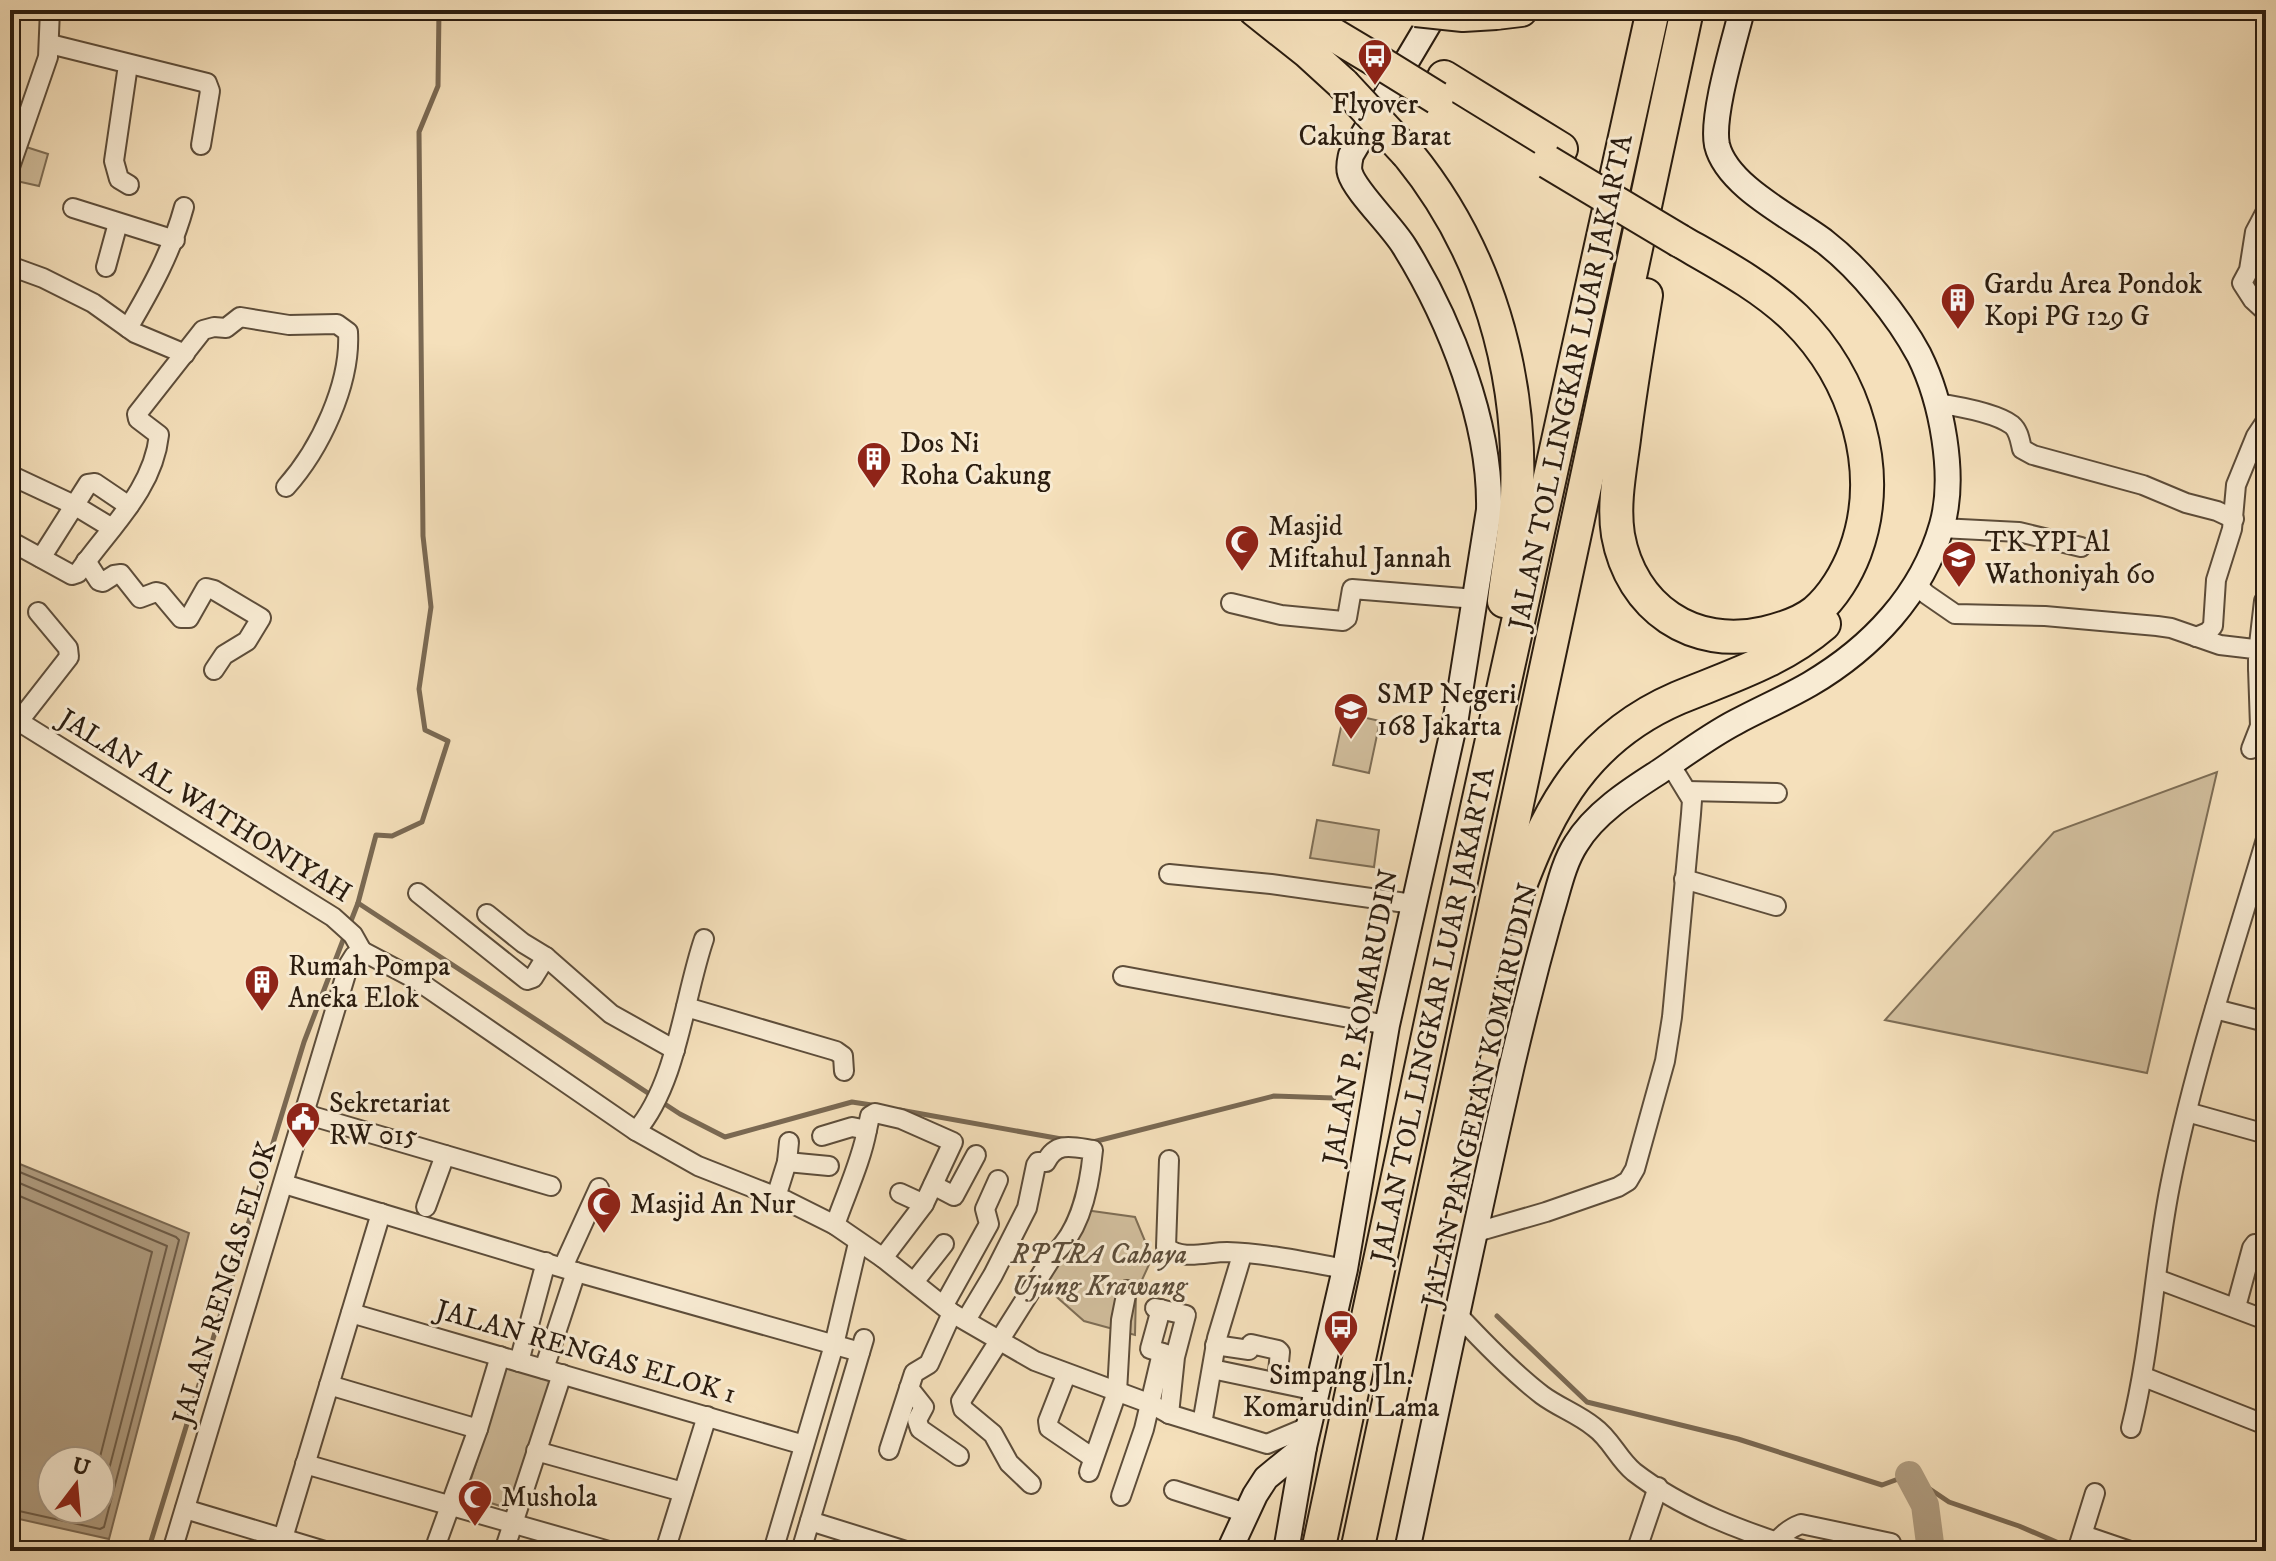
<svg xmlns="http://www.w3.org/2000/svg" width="2276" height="1561" viewBox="0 0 2276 1561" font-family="'IM FELL DW Pica',serif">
<rect width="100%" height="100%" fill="#f5e0bb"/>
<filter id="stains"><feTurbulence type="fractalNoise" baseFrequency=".0025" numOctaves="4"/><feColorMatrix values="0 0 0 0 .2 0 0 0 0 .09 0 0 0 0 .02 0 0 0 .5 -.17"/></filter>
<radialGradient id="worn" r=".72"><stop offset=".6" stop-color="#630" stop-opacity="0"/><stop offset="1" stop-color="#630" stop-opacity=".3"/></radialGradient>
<!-- green -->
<g fill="#d2bf9e" stroke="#7e6e56" stroke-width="2">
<polygon points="23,146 48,154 39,186 12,180"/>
<polygon points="1344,713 1380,721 1369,773 1333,765"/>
<polygon points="2217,772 2147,1073 1885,1020 2054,832"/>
<polygon points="1317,820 1379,830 1374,867 1310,858"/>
<polygon points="1085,1210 1135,1217 1152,1258 1136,1293 1135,1335 1084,1321 1042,1284"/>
<polygon points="508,1362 556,1374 516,1511 466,1495"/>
</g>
<!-- water -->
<path fill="#b09d81" stroke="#7a6953" stroke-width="2" fill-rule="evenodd" d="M 10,1160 L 189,1233 L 109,1539 L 10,1517 ZM 52,1461 L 100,1461 L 100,1509 L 52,1509 Z"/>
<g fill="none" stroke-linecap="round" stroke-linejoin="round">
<!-- shore -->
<g stroke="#6d5c48" stroke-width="2">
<polyline points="10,1168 176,1237 179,1240 104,1527 100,1529 10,1509"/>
<polyline points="10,1179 167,1246 100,1504"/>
<polyline points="10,1192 152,1252 99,1461"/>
</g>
<!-- stream -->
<g stroke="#7a6953" stroke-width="5">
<polyline points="439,10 438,86 419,132 423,536 431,607 419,689 425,730 448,741 422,822 392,836 376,835 358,903 680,1114 725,1137 852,1102 878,1106"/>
<polyline points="349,926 358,903"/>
<polyline points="900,1110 1067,1140"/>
<polyline points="1089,1143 1274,1096 1334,1098"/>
<polyline points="1497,1316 1587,1402 1738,1439 1882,1485 1909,1475 1949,1502 2019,1526 2075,1550"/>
<polyline points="148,1551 304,1042 345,935"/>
</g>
<!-- river -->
<polyline stroke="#b09d81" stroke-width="28" points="1909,1475 1925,1505 1931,1551"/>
<!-- street casing -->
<g stroke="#5d4d3a" stroke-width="22">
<g id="street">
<polyline points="50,44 207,83 210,91 201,145"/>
<polyline points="128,65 114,161 119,179 129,185"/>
<polyline points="10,167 48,57 50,10"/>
<polyline points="73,208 175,240"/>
<polyline points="2265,213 2255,232 2249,270 2242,283 2253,300 2266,312"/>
<polyline points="10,266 43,278 93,303 135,333 185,354"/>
<polyline points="106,267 118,223"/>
<path d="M 128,328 C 151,289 172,251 184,207"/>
<path d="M 1936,403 C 1956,406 1996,413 2012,425 C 2019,431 2020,441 2022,449 L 2033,455 L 2143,485 L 2186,503 L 2217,511 L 2234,519"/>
<polyline points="10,475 74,505 112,528"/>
<polyline points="1941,528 2019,532 2081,547"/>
<path d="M 10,541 L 72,575 L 78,573 C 108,529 153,491 159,435 L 138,419 L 137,414 L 203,330 L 214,327 L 226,328 L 240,317 L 289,325 L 337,324 L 348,332 C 351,384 320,449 286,487"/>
<polyline points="41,558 88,484 95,483 129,506"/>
<polyline points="86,561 99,581 103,582 114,575 121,574 140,598 156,592 160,593 181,618 189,618 206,588 214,590 261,618 247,641 224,655 214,670"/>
<polyline points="1917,584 1926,594 1955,614 2045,616 2157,626 2171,628 2220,645 2254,649 2258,653 2258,668 2266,669"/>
<polyline points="1231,603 1281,615 1343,621 1347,618 1352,589 1476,599"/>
<polyline points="2196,637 2208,632 2213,626 2216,580 2232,529 2236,485 2256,436 2266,421"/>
<polyline points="2258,653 2264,601"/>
<polyline points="10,716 333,917 353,935 362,951"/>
<polyline points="19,721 69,657 68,648 38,612"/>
<polyline points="2251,749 2260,726 2258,668"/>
<polyline points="1687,791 1777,793"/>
<polyline points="1169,874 1271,884 1413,904"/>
<polyline points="1684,879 1776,906"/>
<polyline points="418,893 527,980 533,978 546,957"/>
<polyline points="487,914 523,943 546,957 611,1014 675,1050"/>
<polyline points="1123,976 1387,1025"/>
<polyline points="686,1007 836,1051 843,1056 844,1071"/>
<polyline points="2215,1009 2266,1022"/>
<polyline points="2187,1112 2266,1134"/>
<polyline points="305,1114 551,1186"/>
<polyline points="867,1130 870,1116 875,1113 901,1119 953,1142 924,1204 883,1258"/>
<path d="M 636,1131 C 677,1084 684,997 704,939"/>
<path d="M 822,1136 L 852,1127 L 867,1130 C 861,1162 846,1193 835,1225"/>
<path d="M 1169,1160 L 1166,1247 C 1182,1261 1207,1252 1227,1252 C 1266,1253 1306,1262 1345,1269"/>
<polyline points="787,1162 829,1166"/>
<polyline points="284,1184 576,1272 860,1352"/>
<polyline points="933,1185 954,1196 976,1155"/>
<polyline points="900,1193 924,1204"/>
<polyline points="776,1197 787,1162 789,1142"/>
<polyline points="426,1207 445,1155"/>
<polyline points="1473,1233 1546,1212 1618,1187 1628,1181 1635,1169 1665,1061 1672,1017 1691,814 1692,800 1670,764"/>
<polyline points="563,1267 599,1188"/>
<polyline points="2157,1279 2266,1320"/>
<polyline points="914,1282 944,1244"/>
<polyline points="944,1305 989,1224 985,1209 998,1180"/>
<polyline points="2236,1307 2252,1248 2255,1244 2266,1245"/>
<polyline points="1155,1308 1186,1315 1175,1357 1169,1414"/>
<polyline points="1161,1309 1150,1349 1173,1356"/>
<polyline points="351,1313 804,1445"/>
<path d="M 1458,1315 C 1484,1343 1511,1371 1542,1395 C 1558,1407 1578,1414 1594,1427 C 1611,1439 1618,1459 1634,1472 C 1683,1510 1747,1533 1805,1551"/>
<path d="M 966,1320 L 993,1275 L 1027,1208 L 1036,1165 L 1038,1162 L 1046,1162 C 1056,1141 1073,1147 1093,1150 C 1090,1183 1081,1230 1054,1254 L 961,1401 L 963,1409 L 993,1434 L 1009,1463 L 1031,1484"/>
<polyline points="1215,1345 1249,1350 1251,1344 1278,1350 1280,1352 1277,1382"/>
<polyline points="519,1362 546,1262"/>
<polyline points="544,1369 576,1272"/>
<polyline points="1212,1369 1317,1391"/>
<polyline points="1066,1375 1048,1421 1049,1428 1093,1458"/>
<polyline points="2144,1377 2266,1425"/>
<polyline points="329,1385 478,1429"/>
<polyline points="909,1388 924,1407 917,1420 920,1429 959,1456"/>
<polyline points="1202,1424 1217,1338 1242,1255"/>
<path d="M 2131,1428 C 2151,1348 2154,1267 2170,1186 C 2193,1069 2232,954 2266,839"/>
<polyline points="889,1450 914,1373 929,1364 952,1313"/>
<polyline points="536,1451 683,1492"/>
<polyline points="305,1464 609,1551"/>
<polyline points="1089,1472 1117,1392 1121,1320 1127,1290"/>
<polyline points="1174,1490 1246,1513"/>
<polyline points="1121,1496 1144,1429 1162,1353"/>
<polyline points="185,1509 325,1551"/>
<polyline points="810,1521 906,1551"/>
<polyline points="2083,1535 2130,1551"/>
<polyline points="283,1538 381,1213"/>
<polyline points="1639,1543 1658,1487"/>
<path d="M 1773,1548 C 1778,1537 1790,1528 1801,1524 L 1891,1543"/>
<polyline points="172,1551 349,964 354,956 362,951 415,979 636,1131 698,1166 787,1201 835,1225 883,1258 952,1313 1035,1361 1151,1404 1169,1414 1267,1444 1310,1426"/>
<polyline points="437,1551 437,1542 478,1429 500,1356"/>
<polyline points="504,1551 562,1374"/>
<polyline points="665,1551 707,1416"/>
<polyline points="773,1551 834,1345 858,1243"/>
<polyline points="801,1551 864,1339"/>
<polyline points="2077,1551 2095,1493"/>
</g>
</g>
<!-- secondary casing -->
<g stroke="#2a1c0f" stroke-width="28">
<g id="secondary">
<polyline points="1229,1551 1255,1495 1266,1478 1304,1447"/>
<path d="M 1286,1551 L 1304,1447 L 1345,1269 L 1387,1025 L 1456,717 L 1489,510 C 1491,423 1450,320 1404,246 C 1392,226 1355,191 1350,173 C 1348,167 1350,160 1351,155 L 1437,10"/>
<path d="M 1407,1551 C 1441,1389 1475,1227 1512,1065 C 1524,1014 1537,963 1551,913 C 1558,891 1563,864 1576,844 C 1594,814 1629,791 1659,772 C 1684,755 1709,736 1736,722 C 1760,709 1786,698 1810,684 C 1871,648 1922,595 1942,525 C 1956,476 1942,401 1919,355 C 1898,316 1860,269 1825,242 C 1794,218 1727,187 1717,145 C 1711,116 1734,42 1742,10"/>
</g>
</g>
<!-- highway casing -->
<g stroke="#2a1c0f" stroke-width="36">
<g id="highway">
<polyline points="1255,10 1308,52 1343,84"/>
<polyline points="1292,10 1374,59"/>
<polyline points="1496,13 1521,10"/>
<polyline points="1444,77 1561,149"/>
<path d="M 1408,154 C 1487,251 1522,372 1517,497 C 1515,532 1508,566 1504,601"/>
<path d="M 1646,295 C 1638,343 1630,390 1624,439 C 1620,470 1613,504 1618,535 C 1631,608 1693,650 1765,633 C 1782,629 1801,623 1815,612 C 1833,597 1847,573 1855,552 C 1885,471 1856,378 1795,318 C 1762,286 1720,264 1680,241"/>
<path d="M 1508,918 C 1543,821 1576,742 1678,698 C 1729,677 1781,661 1824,624"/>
<polyline points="1318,1551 1467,853 1653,10"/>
<polyline points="1357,1551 1687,10"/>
</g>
</g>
<!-- street -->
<use href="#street" stroke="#f8ebd3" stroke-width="18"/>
<!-- secondary -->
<use href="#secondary" stroke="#f8ebd3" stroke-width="24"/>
<!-- highway -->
<use href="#highway" stroke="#f5e0bb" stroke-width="32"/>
<!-- highway-bridge casing -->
<g stroke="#2a1c0f" stroke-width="36" stroke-linecap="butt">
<g id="highway-bridge">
<polyline points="1416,10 1463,15 1496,13"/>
<polyline points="1374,59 1437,98"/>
<polyline points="1343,84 1408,154"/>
<polyline points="1548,162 1680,241"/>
</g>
</g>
<!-- highway-bridge -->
<use href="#highway-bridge" stroke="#f5e0bb" stroke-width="32"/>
</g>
<!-- icons -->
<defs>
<g id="bus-pin" transform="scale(1.8)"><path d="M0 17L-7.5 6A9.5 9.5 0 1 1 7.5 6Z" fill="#8f2418" stroke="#f8ebd3"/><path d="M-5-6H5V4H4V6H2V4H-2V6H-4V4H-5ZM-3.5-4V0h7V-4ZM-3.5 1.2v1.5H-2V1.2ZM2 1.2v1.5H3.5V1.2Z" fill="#fff"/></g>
<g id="building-pin" transform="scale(1.8)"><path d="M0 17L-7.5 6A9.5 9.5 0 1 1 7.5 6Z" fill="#8f2418" stroke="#f8ebd3"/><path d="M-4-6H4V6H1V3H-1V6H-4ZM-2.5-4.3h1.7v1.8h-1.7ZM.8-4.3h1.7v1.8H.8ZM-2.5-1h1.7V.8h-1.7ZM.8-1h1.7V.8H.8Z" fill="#fff"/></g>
<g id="mosque-pin" transform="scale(1.8)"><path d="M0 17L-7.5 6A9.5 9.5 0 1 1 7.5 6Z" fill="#8f2418" stroke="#f8ebd3"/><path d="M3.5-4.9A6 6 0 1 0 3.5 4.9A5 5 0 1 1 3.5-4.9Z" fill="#fff"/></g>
<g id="school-pin" transform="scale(1.8)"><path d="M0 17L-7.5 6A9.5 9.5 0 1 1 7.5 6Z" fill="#8f2418" stroke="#f8ebd3"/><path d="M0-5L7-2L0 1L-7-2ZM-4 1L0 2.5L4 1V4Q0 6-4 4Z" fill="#fff"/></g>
<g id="civic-pin" transform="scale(1.8)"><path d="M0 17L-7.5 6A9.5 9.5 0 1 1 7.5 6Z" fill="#8f2418" stroke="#f8ebd3"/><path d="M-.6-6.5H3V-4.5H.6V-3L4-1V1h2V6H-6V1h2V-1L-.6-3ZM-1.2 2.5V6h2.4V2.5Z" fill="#fff"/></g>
</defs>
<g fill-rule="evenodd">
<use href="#bus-pin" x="1375" y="56"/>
<use href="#building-pin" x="1958" y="300"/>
<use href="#building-pin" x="874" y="459"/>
<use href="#mosque-pin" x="1242" y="542"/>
<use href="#school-pin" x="1959" y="558"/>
<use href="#school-pin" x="1351" y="710"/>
<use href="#building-pin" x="262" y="982"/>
<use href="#civic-pin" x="303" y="1119"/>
<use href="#mosque-pin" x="604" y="1204"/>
<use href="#bus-pin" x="1341" y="1327"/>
<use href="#mosque-pin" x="475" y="1497"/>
</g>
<g text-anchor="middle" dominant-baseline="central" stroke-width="6" stroke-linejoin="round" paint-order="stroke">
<!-- poi labels -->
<g font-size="28" fill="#2a1c0f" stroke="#f8ebd3" text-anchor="start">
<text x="1375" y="104" text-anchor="middle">Flyover<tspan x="1375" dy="32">Cakung Barat</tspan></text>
<text x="1984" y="284">Gardu Area Pondok<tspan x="1984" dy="32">Kopi PG 129 G</tspan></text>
<text x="900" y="443">Dos Ni<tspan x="900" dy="32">Roha Cakung</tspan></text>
<text x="1268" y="526">Masjid<tspan x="1268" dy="32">Miftahul Jannah</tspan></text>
<text x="1985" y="542">TK YPI Al<tspan x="1985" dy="32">Wathoniyah 60</tspan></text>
<text x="1377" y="694">SMP Negeri<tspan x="1377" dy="32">168 Jakarta</tspan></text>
<text x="288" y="966">Rumah Pompa<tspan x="288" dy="32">Aneka Elok</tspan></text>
<text x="329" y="1103">Sekretariat<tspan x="329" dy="32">RW 015</tspan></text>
<text x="630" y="1204">Masjid An Nur</text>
<text x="1341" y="1375" text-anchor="middle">Simpang Jln.<tspan x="1341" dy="32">Komarudin Lama</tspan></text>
<text x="501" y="1497">Mushola</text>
</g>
<!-- street labels -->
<g font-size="28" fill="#2a1c0f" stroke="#f8ebd3">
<text transform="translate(1571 382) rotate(-78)">JALAN TOL LINGKAR LUAR JAKARTA</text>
<text transform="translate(205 806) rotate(32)">JALAN AL WATHONIYAH</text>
<text transform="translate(1433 1015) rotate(-78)">JALAN TOL LINGKAR LUAR JAKARTA</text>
<text transform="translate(1361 1017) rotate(-79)">JALAN P. KOMARUDIN</text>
<text transform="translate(1480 1095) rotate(-77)">JALAN PANGERAN KOMARUDIN</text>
<text transform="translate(225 1283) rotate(-73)">JALAN RENGAS ELOK</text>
<text transform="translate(586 1352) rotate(16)">JALAN RENGAS ELOK 1</text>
</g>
<!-- park labels -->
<g font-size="28" font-style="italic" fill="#5c4d3a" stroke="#f8ebd3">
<text x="1099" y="1254">RPTRA Cahaya<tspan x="1099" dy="32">Ujung Krawang</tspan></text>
</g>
</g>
<!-- margin -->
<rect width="2276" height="1561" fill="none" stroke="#f5e0bb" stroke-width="40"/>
<rect x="12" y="12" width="2252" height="1537" fill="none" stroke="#2a1c0f" stroke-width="4"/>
<rect x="20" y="20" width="2236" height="1521" fill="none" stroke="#2a1c0f" stroke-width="2"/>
<!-- north arrow -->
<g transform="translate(76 1485) rotate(16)"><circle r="38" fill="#f8ebd3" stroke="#a69885" stroke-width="2"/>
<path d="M0-6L14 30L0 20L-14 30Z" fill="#8f2418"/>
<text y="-12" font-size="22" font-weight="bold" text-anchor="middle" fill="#2a1c0f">U</text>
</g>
<rect width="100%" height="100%" filter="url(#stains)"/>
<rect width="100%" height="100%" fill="url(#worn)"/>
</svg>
